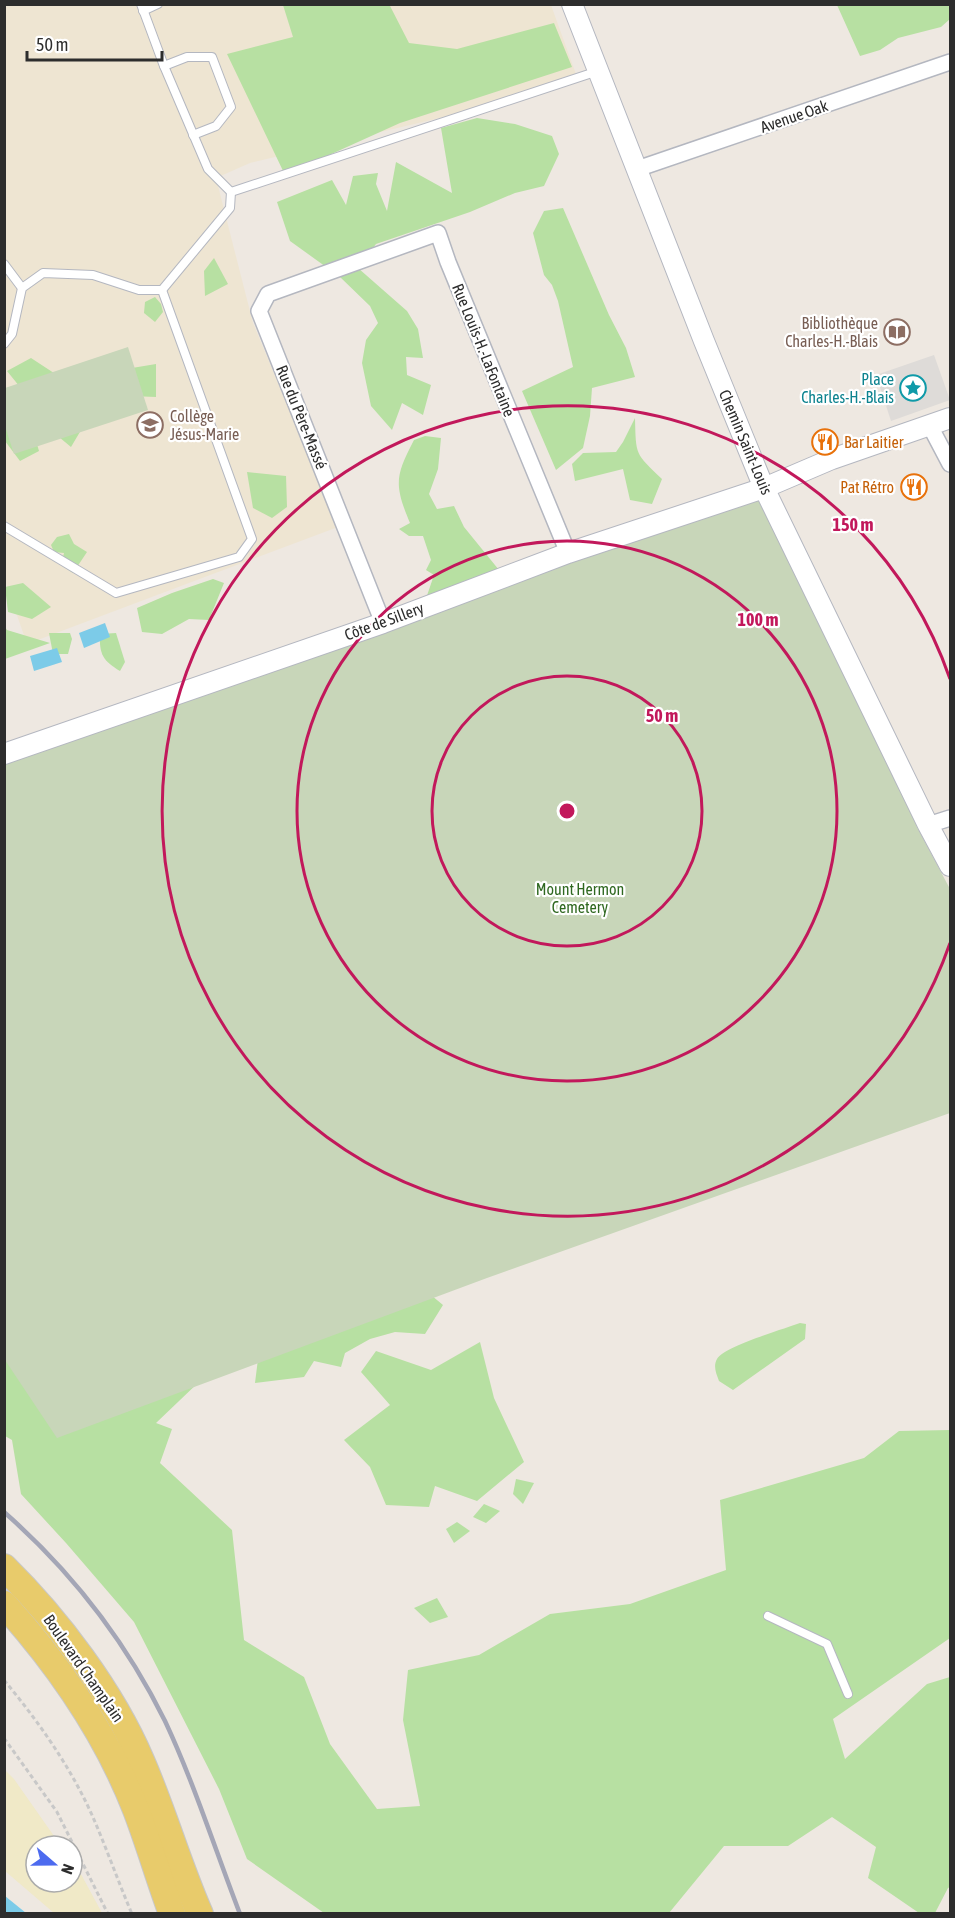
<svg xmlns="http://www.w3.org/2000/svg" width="955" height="1918" viewBox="0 0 955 1918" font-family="'Asap Condensed',sans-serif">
<rect width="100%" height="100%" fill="#eee8e1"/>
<!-- education -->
<polygon fill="#eee5d2" points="4,5 551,5 577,77 448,116 250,163 216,178 253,323 338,527 27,644 4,578"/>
<!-- green -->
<g fill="#b7e0a2">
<polygon points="389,4 409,43 457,49 554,23 572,67 400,123 285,175 227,54 293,37 283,5"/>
<polygon points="837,5 950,5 950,19 941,27 898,38 880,50 860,56"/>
<polygon points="477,118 515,124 552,136 559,154 544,186 515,193 470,212 376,244 358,268 407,311 418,329 423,358 406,357 407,375 431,385 423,415 402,403 392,430 371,406 362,363 366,340 378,323 370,306 340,277 290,241 277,202 332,180 346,205 353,176 378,173 376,184 387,211 396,162 452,193 441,128"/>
<polygon points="563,208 609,315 626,348 635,377 592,388 590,416 583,448 556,470 522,391 573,367 558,301 552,285 544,275 533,233 544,211"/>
<polygon points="214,258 228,284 205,296 204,271"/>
<polygon points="155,297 161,304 163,312 155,322 144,313 145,302"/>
<polygon points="31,358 60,377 84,425 71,447 53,432 30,421 39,451 20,461 5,441 5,422 24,392 7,371"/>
<polygon points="156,364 156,397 131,396 126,369"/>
<path d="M 635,418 C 636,456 635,453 662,479 L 652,504 L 630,500 L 623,469 L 575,481 L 572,464 L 583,453 L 616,452 L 623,442 Z"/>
<path d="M 425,436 L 441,438 L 438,469 L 429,494 L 437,509 L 454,506 L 464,527 L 499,570 L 418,622 L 434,575 L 426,570 L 431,560 L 423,536 L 409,536 L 399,529 L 410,523 C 394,485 395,476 414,440 Z"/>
<polygon points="247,472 286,476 287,507 272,518 253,508"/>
<polygon points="69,534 74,544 87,552 73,573 61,565 64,553 54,552 51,545 57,537"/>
<polygon points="213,579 224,583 209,620 189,619 162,634 142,632 137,608 172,593"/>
<polygon points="23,583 51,607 32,619 8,612 5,587"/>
<polygon points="5,627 7,630 50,643 5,659"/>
<polygon points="49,633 70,633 72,639 68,654 53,654"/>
<path d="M 116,633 L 125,662 L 120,671 C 103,661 99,654 100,634 Z"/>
<polygon points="5,819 224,1358 156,1423 172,1429 160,1463 232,1530 244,1640 304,1677 330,1744 377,1809 420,1806 403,1720 408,1670 479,1655 550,1614 630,1604 726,1570 720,1500 864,1458 899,1431 950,1430 950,1638 833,1719 845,1759 927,1684 950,1677 950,1887 948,1888 935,1913 919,1913 868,1878 876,1847 832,1817 788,1846 724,1846 669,1913 324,1913 247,1859 219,1789 134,1622 66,1543 21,1494 12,1440 5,1436"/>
<polygon points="420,1286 443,1305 425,1334 395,1332 370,1339 345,1353 341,1367 314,1361 304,1377 255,1383 261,1335"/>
<path d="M 800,1323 L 806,1324 L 805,1339 L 733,1390 L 719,1381 C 716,1373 713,1366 717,1359 C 725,1346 784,1329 800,1323 Z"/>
<polygon points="480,1342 494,1398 524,1462 477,1501 435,1486 429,1507 386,1505 370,1467 344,1440 390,1405 361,1372 376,1351 431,1370"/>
<polygon points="516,1479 534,1483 523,1504 513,1494"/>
<polygon points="484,1504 500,1511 486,1523 473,1517"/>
<polygon points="457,1522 470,1531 454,1543 446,1529"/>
<polygon points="437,1598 448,1617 430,1623 414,1608"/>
</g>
<!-- sand -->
<polygon fill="#f0e9c7" points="4,1769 14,1779 61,1846 36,1846 36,1882 72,1882 72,1862 82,1876 102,1913 54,1913 5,1871"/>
<!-- cemetery -->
<g fill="#c8d6b9">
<polygon points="128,347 148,410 14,454 5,426 5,388"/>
<polygon points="764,488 918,829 950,889 950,1113 487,1278 57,1438 5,1360 4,755"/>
</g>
<!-- plaza -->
<polygon fill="#dedbd8" points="934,355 950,400 891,421 876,375"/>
<!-- water -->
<g fill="#7ccbe8">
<polygon points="105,623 110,637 84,648 79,633"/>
<polygon points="57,648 62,662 34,671 30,656"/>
<polygon points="5,1896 26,1913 5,1913"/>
</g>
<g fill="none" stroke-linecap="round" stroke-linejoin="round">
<!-- service casing -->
<g stroke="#b4b7c0" stroke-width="10">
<g id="service">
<polyline points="141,4 164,66 208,169 231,192"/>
<polyline points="143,11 158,4"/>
<polyline points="164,66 187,57 212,57 231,107 216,126 193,135"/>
<polyline points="231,192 598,71"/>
<polyline points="4,264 22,288"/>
<polyline points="162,290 230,208 231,192"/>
<polyline points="4,344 12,334 22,288 43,273 93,275 139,290 162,290"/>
<polyline points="4,526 116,593 239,557 252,539 162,290"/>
<polyline points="768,1616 827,1644 848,1694"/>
</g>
</g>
<!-- minor casing -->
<g stroke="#b4b7c0" stroke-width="18">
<g id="minor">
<polyline points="637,169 950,62"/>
<polyline points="930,426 950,464"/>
<polyline points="383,623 259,311 268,294 438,233 448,262 568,553"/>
<polyline points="928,825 950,818"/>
</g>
</g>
<!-- tertiary casing -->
<g stroke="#b4b7c0" stroke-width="22">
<g id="tertiary">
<polyline points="572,4 704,341 764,488 928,825 950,866"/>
<polyline points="4,754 383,623 568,553 764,488 832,459 950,418"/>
</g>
</g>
<!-- primary casing -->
<g stroke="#c8c8c8" stroke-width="28">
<g id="primary">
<path d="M 4,1567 C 57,1619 112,1692 141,1760 C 163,1810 178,1864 200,1914"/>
<path d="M 4,1604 C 59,1665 106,1733 136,1810 C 149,1844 159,1879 172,1914"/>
</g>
</g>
<!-- path -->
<g stroke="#c8c8c8" stroke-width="3" stroke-dasharray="4.5 3" stroke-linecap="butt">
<path d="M 4,1680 C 38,1721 70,1766 92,1815 C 106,1847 118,1881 132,1914"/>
<polyline points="4,1738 57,1812 108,1914"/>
</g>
<!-- service -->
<use href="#service" stroke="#fff" stroke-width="8"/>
<!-- minor -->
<use href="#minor" stroke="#fff" stroke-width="15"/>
<!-- tertiary -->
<use href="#tertiary" stroke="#fff" stroke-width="20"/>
<!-- primary -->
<use href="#primary" stroke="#e8cb6b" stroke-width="26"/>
<!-- rail -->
<path stroke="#a4a6b6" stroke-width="4.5" d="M 4,1512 C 70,1570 126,1642 165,1721 C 194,1783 215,1849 240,1914"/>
</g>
<!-- distance rings -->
<g fill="none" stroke="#c2185b" stroke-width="3">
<circle cx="567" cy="811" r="135"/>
<circle cx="567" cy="811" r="270"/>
<path d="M950 943A405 405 0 1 1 950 679"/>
</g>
<!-- icons -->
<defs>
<g id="library-ring" transform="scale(1.35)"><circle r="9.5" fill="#fff" stroke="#8d6e63" stroke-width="1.5"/><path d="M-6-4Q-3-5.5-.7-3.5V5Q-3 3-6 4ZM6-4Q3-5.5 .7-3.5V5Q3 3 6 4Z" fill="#8d6e63"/></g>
<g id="sight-ring" transform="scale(1.35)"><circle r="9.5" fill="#fff" stroke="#0f9aa8" stroke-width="1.5"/><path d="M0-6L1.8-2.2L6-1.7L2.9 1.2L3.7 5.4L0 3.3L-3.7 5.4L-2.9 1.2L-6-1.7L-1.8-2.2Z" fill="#0f9aa8"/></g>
<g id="school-ring" transform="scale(1.35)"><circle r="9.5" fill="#fff" stroke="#8d6e63" stroke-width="1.5"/><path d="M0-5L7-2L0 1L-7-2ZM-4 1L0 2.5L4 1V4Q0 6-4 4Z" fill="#8d6e63"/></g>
<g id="restaurant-ring" transform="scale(1.35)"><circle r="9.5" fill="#fff" stroke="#e8710a" stroke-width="1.5"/><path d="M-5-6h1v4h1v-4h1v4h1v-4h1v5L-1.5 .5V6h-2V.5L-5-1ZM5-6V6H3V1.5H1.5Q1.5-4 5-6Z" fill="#e8710a"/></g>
</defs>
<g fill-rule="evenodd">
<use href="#library-ring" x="897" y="332"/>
<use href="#sight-ring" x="913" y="388"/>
<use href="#school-ring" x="150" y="425"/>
<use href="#restaurant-ring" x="825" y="442"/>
<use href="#restaurant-ring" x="914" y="487"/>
</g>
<g text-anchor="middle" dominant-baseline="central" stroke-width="4.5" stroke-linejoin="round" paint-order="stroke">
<!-- street labels -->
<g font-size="16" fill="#2d2d2d" stroke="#fff">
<text transform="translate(794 116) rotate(-19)">Avenue Oak</text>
<text transform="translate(484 350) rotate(68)">Rue Louis-H.-LaFontaine</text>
<text transform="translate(302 417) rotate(68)">Rue du Père-Massé</text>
<text transform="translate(746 442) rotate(67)">Chemin Saint-Louis</text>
<text transform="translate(384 621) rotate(-20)">Côte de Sillery</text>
<text transform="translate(84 1668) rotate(55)">Boulevard Champlain</text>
</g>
<!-- education labels -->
<g font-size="16" fill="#785e54" stroke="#fff" text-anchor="end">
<text x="878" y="323">Bibliothèque<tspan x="878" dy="18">Charles-H.-Blais</tspan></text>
<text x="170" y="416" text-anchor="start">Collège<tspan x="170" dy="18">Jésus-Marie</tspan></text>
</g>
<!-- culture labels -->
<g font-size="16" fill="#0d838f" stroke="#fff" text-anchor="end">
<text x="894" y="379">Place<tspan x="894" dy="18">Charles-H.-Blais</tspan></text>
</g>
<!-- food labels -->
<g font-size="16" fill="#c56008" stroke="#fff" text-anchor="start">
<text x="844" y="442">Bar Laitier</text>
<text x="894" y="487" text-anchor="end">Pat Rétro</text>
</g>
<!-- park labels -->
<g font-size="16" fill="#2f6820" stroke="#fff">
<text x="580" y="889">Mount Hermon<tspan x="580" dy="18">Cemetery</tspan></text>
</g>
</g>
<circle cx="567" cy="811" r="9" fill="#c2185b" stroke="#fff" stroke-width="3"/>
<g font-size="18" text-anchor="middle" font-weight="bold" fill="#c2185b" stroke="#fff" stroke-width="4.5" stroke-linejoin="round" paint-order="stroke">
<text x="853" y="531">150 m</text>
<text x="758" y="626">100 m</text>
<text x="662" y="722">50 m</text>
</g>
<!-- border -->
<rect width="955" height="1918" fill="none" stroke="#2d2d2d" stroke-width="12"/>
<!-- north arrow -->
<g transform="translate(54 1864) rotate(110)"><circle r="28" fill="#ffffff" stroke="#ababab" stroke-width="1.5"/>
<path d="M0-4.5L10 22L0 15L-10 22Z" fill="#4d6bef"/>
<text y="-9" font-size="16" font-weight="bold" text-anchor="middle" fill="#2d2d2d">N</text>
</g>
<!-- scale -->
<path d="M27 51v9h135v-9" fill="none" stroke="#2d2d2d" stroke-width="3"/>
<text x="36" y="51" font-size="18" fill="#2d2d2d" stroke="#ffffff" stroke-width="4.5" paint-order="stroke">50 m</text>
</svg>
